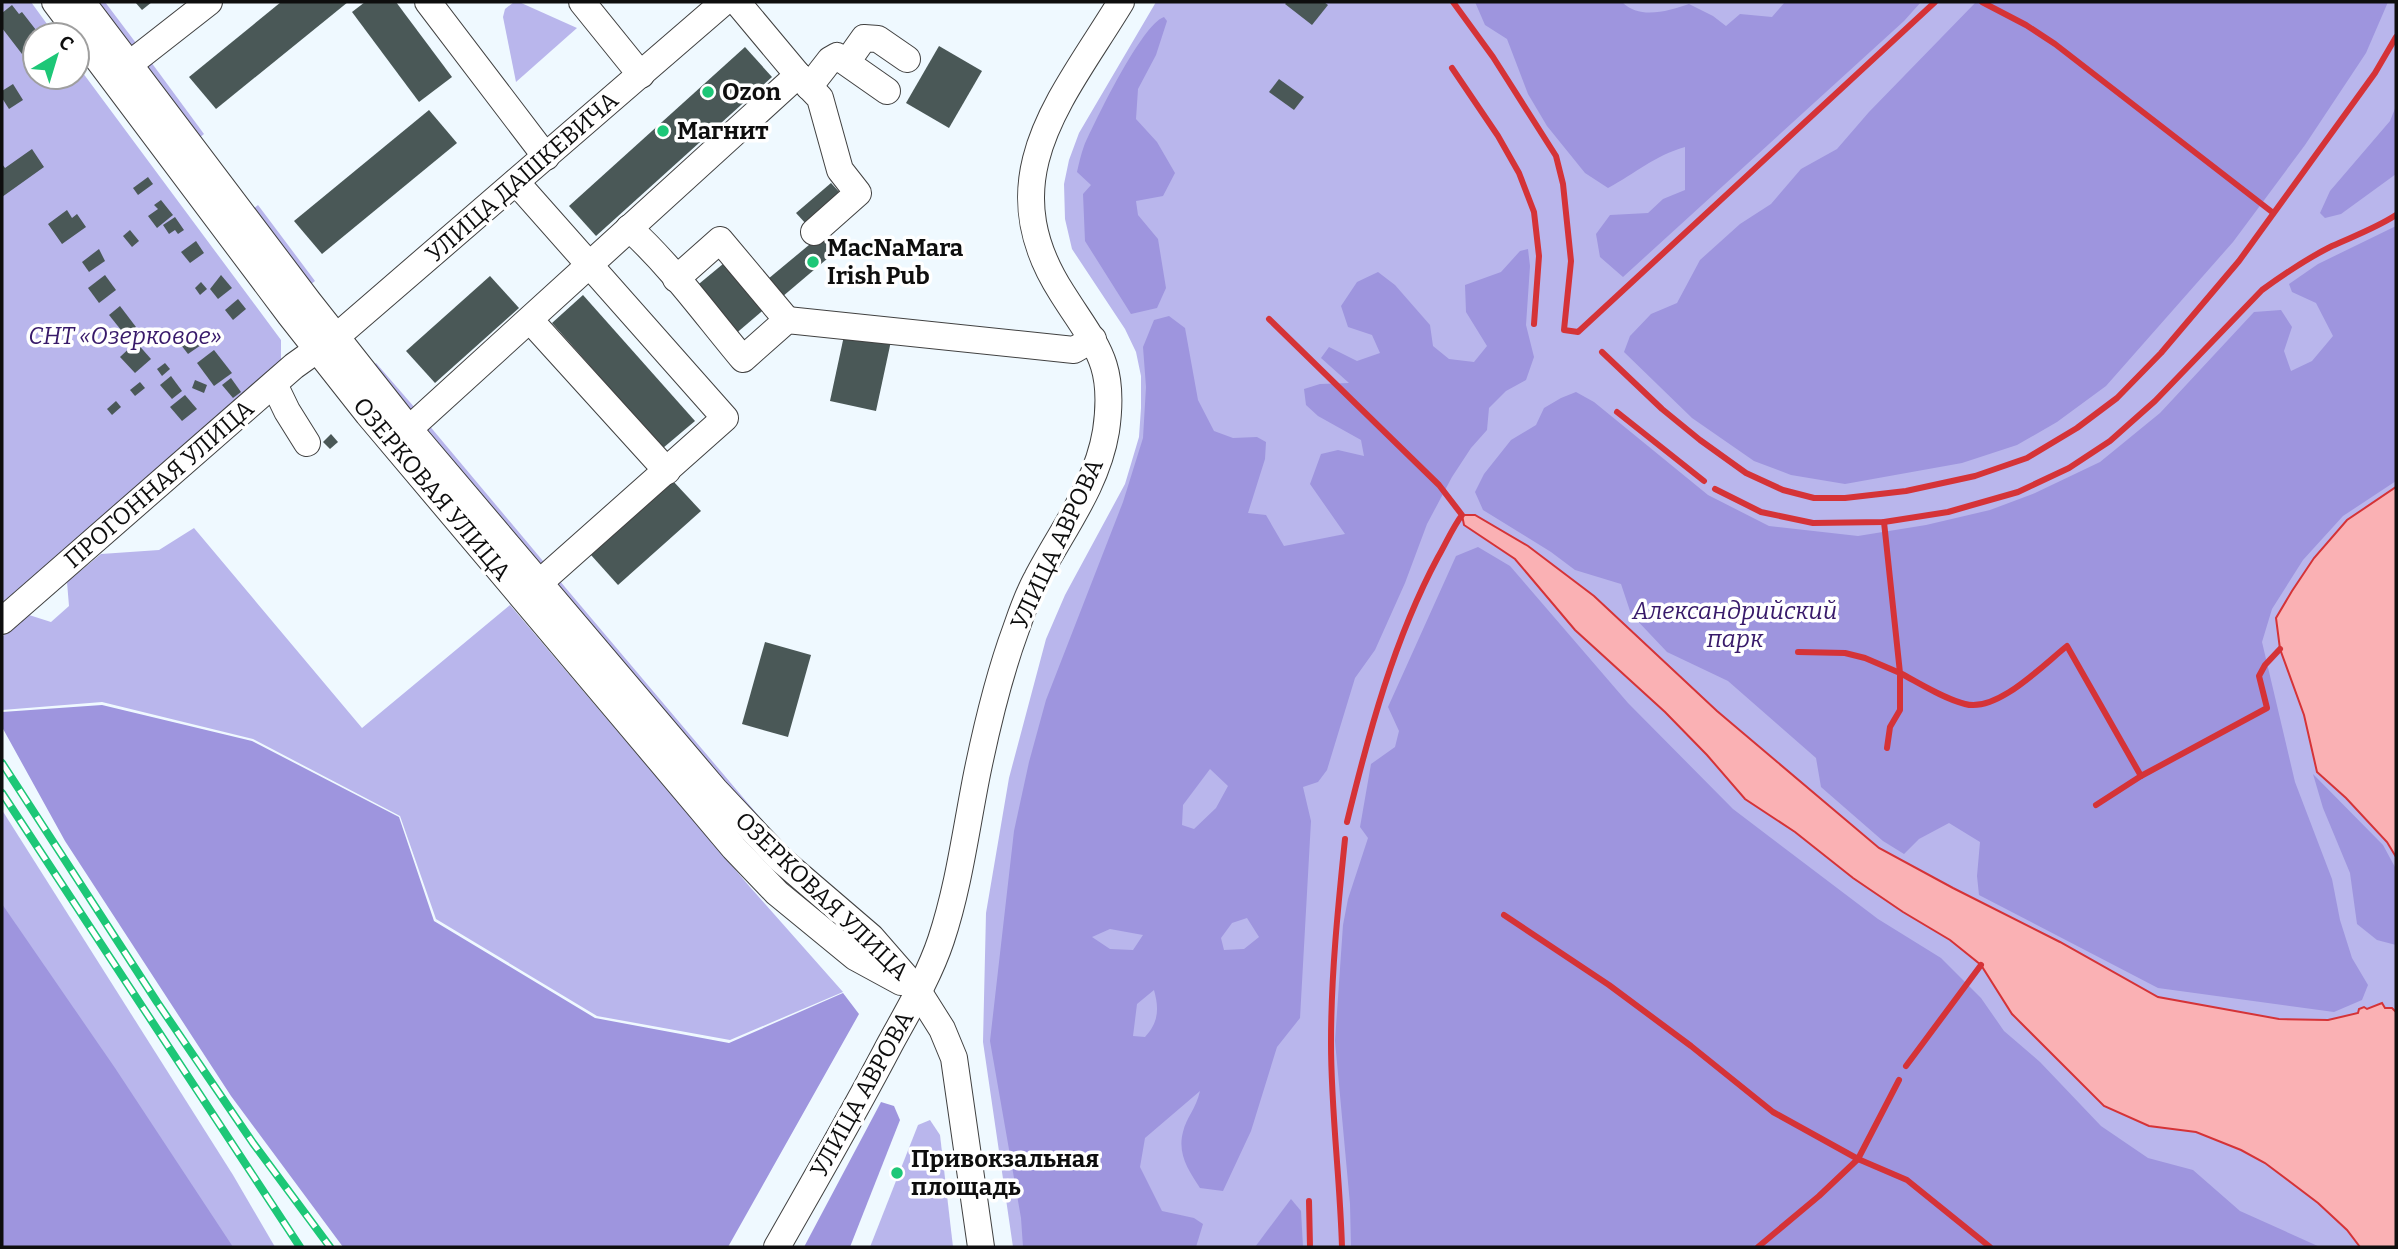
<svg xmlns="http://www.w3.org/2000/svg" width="2398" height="1249" viewBox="0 0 2398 1249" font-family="Bitter,serif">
<rect width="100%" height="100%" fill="#eff9ff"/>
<!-- green -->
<g fill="#b9b6ec">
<polygon points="2,2 31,2 55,35 35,35 35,77 77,77 77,65 281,340 281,363 2,609"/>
<polygon points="96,2 105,2 139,47 134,51"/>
<polygon points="514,2 519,2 577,28 516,82 503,17 505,9"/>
<polygon points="1156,2 2396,2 2396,1247 1013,1247 983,1042 986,913 1009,778 1046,639 1065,595 1125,484 1139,437 1141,408 1141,376 1136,352 1125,329 1072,249 1065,219 1064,184 1069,160 1079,133"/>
<polygon points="151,62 204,134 199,138 145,67"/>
<polygon points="258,205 315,281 310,285 252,210"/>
<polygon points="376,363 415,408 410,413 371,367"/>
<polygon points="428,424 548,567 543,571 423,428"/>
<polygon points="194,528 362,728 510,605 750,887 843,992 730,1040 597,1016 436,919 400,816 253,739 102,702 2,710 2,637 29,615 51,622 69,606 67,582 101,554 159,550"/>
<polygon points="559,580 790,853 785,858 554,585"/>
<polygon points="2,810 233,1175 275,1247 221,1247 2,924"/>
<polygon points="930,1120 940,1135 953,1247 870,1247 918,1125"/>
</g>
<!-- forest -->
<g fill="#9e95de" fill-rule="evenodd">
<path d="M 1475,2 L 1622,2 C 1640,20 1668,11 1689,4 L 1713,16 L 1726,26 L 1740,14 L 1772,17 L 1785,2 L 1921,2 L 1904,21 L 1623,277 L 1600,257 L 1596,234 L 1610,215 L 1648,213 L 1663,199 L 1685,190 L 1685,147 C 1654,156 1636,173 1608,188 L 1585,173 L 1547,126 L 1528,94 L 1507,39 L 1485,25 Z"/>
<polygon points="1976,2 2388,2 2366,53 2305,145 2233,242 2106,386 2057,422 2017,445 1962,463 1845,484 1791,475 1754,461 1692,418 1624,352 1630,336 1651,314 1677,303 1700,260 1740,224 1771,204 1801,169 1837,149 1869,112"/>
<path d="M 1164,17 L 1167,21 L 1156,55 L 1138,89 L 1136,119 L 1157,142 L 1175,173 L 1163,196 L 1136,201 L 1138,215 L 1158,239 L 1166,288 L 1157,308 L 1131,314 L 1085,241 L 1083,194 L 1091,185 L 1077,172 C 1079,163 1081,154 1084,146 C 1095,121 1142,24 1164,17 Z"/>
<polygon points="2396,106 2396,174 2341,214 2325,218 2320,213 2330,191 2390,121"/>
<polygon points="2396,226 2396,481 2343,516 2303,560 2272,609 2262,642 2295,782 2332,879 2340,920 2352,958 2368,985 2362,1000 2334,1012 2158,988 1979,895 1977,876 1980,842 1949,823 1919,839 1904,854 1883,841 1821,787 1816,758 1728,681 1667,652 1631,614 1621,584 1575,570 1551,552 1483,510 1475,492 1484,474 1511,440 1536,425 1544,408 1561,398 1576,392 1594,402 1708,495 1769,526 1858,536 1926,525 1990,510 2035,493 2100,462 2160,413 2254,312 2281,310 2292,327 2284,351 2291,371 2312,361 2333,336 2316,303 2292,292 2289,284 2318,264"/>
<path d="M 1528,249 L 1530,266 L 1526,325 L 1534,357 L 1526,380 L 1506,391 L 1489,408 L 1487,430 L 1471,448 L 1452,477 L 1427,524 L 1405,583 L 1375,650 L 1355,678 L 1327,770 L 1318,782 L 1303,787 L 1311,821 L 1300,1018 L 1277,1047 L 1251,1131 L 1223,1191 L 1200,1188 C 1189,1171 1177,1154 1183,1132 C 1186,1118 1196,1109 1200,1091 L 1145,1138 L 1140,1167 L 1162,1211 L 1194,1218 L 1203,1224 L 1196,1247 L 1023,1247 L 1021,1218 L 990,1041 L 1014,831 L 1029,762 L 1046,700 L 1123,502 L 1143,438 L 1146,387 L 1143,347 L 1154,320 L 1169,316 L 1185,328 L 1198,400 L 1214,431 L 1233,438 L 1257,437 L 1266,442 L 1265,459 L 1248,513 L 1266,515 L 1284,546 L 1345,534 L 1310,484 L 1321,454 L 1338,450 L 1364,456 L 1361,440 L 1318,416 L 1306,405 L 1304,389 L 1320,384 L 1349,383 L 1321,358 L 1329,347 L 1357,361 L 1380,353 L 1372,335 L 1348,327 L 1341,306 L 1357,282 L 1378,272 L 1395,285 L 1430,325 L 1433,346 L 1449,359 L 1474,362 L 1487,346 L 1466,312 L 1465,285 L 1501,272 L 1520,251 ZM 1210,769 L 1228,786 L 1216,808 L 1194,829 L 1182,825 L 1183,805 ZM 1247,918 L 1259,937 L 1244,949 L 1224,950 L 1221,938 L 1232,923 ZM 1110,929 L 1143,935 L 1133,950 L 1110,949 L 1092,937 ZM 1154,990 C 1159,1008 1159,1022 1145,1037 L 1133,1036 L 1137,1004 Z"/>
<polygon points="1478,547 1510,566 1628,703 1733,809 1878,919 1941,958 1981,998 2004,1031 2040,1062 2101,1126 2148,1158 2193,1170 2240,1211 2320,1247 1351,1247 1350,1204 1335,1041 1343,925 1348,899 1368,838 1360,827 1371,764 1395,747 1399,731 1388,707 1456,556"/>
<polygon points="102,705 252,741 399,817 434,921 595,1018 729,1043 843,993 859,1014 728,1247 343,1247 231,1096 65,841 2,727 2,712"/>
<polygon points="2313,774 2383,845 2396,869 2396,945 2377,940 2357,924 2350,873 2323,808"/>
<polygon points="2,904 115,1068 233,1247 2,1247"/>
<polygon points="881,1102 894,1106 900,1120 850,1247 804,1247"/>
<polygon points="1291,1199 1301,1211 1303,1247 1255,1247"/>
</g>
<!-- water -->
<g fill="#fab1b4" stroke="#d53337" stroke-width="2">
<polygon points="2396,487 2396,857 2387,842 2346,798 2317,772 2304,715 2280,649 2276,618 2292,591 2314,558 2347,520"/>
<polygon points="1462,515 1475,515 1528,546 1594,596 1717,711 1879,848 1953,888 2060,942 2158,997 2279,1019 2328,1020 2358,1013 2359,1009 2364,1007 2367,1009 2382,1003 2385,1008 2392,1008 2396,1012 2396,1247 2360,1247 2347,1230 2318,1203 2265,1163 2241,1150 2196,1132 2149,1126 2104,1106 2012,1014 1981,965 1950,940 1903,912 1853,878 1795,832 1745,799 1707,755 1665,712 1575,630 1515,559 1464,525"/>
</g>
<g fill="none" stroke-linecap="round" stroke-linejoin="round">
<!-- stream -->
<g stroke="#d53337" stroke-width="6">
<polyline points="1453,2 1493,57 1556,156 1563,184 1571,261 1564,330 1578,332 1935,2"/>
<polyline points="1982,2 2026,25 2055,44 2272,212"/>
<polyline points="1452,68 1498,136 1519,173 1534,212 1539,256 1534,324"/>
<path d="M 1269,319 L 1439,485 L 1462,515 C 1453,527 1446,543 1438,557 C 1394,639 1369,732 1347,822"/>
<polyline points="1602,352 1662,409 1700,440 1746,473 1783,490 1814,498 1845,498 1906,491 1975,476 2027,458 2077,428 2117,398 2161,353 2239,261 2375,73 2396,37"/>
<polyline points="1617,412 1704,481"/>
<path d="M 1715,489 L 1761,512 L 1813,523 L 1884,522 L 1948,512 L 2018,492 L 2069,468 L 2110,441 L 2155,401 L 2262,290 C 2284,274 2308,258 2332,246 C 2354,236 2376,228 2396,215"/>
<path d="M 1884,522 L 1900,673 C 1919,683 1944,699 1965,704 C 1997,713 2043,665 2067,646 L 2141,776 L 2267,708 L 2259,676 L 2265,665 L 2280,649"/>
<polyline points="1798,652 1845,653 1865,658 1900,673 1900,710 1890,727 1887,748"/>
<polyline points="2096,805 2141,776"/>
<polyline points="1504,915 1609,985 1691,1046 1773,1112 1858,1159 1907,1180 1990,1247"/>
<polyline points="1906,1066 1981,965"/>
<polyline points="1309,1201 1310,1247"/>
<path d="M 1342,1247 C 1340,1179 1331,1111 1331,1043 C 1331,975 1338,907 1345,839"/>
<polyline points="1758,1247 1819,1196 1858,1159 1899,1080"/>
</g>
</g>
<!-- building -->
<g fill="#4a5857">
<polygon points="135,2 152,2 142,10"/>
<polygon points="281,2 348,2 216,109 189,77"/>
<polygon points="365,2 396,2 452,77 419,102 352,12"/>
<polygon points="1287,2 1324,2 1328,5 1312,25 1285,4"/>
<polygon points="12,5 19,14 22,12 36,30 32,32 35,36 35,44 22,54 2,28 2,13"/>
<polygon points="939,46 982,71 949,128 906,103"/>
<polygon points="745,47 772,77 596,236 569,206"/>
<polygon points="1279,79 1304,97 1294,110 1269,92"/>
<polygon points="13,84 23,100 9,109 2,98 2,91"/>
<polygon points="429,110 457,143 322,254 294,221"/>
<polygon points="32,149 44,167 2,197 2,164 5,168"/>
<polygon points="148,177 153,184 138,195 133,188"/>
<polygon points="831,183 842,195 807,225 796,213"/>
<polygon points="161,200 173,215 157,228 148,216 158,209 154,205"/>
<polygon points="67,210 72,218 77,214 86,227 62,244 48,224"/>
<polygon points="175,217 184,230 178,234 175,230 169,234 163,225"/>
<polygon points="130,230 139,241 132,247 123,236"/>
<polygon points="827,230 841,247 782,297 768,279"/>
<polygon points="196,241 204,253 190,263 181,252"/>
<polygon points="99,249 105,261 89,272 82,262"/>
<polygon points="729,259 768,306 733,336 694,288"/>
<polygon points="105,275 116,290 99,303 88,288"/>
<polygon points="221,275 232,288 218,299 210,289"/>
<polygon points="490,276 519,308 435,383 406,351"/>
<polygon points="201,282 207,289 200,295 195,288"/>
<polygon points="583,295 695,421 663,448 552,323"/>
<polygon points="238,299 246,309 233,320 225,310"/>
<polygon points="120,306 136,327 125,335 109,315"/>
<polygon points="845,331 891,341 876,411 830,401"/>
<polygon points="194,336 201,345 188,354 181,345"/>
<polygon points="136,342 151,359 135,373 120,357"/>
<polygon points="214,350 232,373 214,386 197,363"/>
<polygon points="165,363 170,369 162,376 157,369"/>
<polygon points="171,376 182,391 172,399 160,385"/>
<polygon points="231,378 241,392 233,398 222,385"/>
<polygon points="195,380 207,385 204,393 192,388"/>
<polygon points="140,382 145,388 135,396 130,390"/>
<polygon points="185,395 197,409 182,421 170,407"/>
<polygon points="116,401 121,407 112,415 107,409"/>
<polygon points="331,434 338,442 330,449 323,442"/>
<polygon points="673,481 701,511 618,585 591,555"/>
<polygon points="765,642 811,655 788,737 742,724"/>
</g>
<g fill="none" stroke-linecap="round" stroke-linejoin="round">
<!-- minor casing -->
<g stroke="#414141" stroke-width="28">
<g id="minor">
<polyline points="55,2 290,315 368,414 734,848 777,893 855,957 901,982"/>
<polyline points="82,2 308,301 409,429 715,790 780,859 871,937 918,991 942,1029 954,1058 981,1247"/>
<polyline points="428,2 546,157"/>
<polyline points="582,2 641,75"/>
<polyline points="737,2 798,75 820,98 840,170 858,193 814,232"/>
<polyline points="847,62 864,38 878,39 907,59"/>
<polyline points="117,74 209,2"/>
<polyline points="809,87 830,60 837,56 887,91"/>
<polyline points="516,182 725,418 528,593"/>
<path d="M 629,228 C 672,267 706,315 743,359 L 787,320 L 1074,350 L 1093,339"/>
<polyline points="676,279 720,240 787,320"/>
<polyline points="530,320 667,471"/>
<polyline points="274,384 287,411 307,443"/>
<polyline points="409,429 798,75"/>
<polyline points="2,621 294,366 343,331 724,2"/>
<path d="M 777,1247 C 815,1180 854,1113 890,1044 C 908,1011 929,976 941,940 C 959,886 966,829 977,774 C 987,725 999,675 1016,629 C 1022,612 1028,594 1037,578 C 1062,530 1097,486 1106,431 C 1116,362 1096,347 1062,293 C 988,178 1062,99 1121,2"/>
</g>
</g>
<!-- minor -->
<use href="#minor" stroke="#fff" stroke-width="26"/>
<!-- rail casing -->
<g stroke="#1dc777" stroke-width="8">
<g id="rail">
<polyline points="2,763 157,1002 253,1143 330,1247"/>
<polyline points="2,793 300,1247"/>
</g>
</g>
<!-- rail -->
<use href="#rail" stroke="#fff" stroke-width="5" stroke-dasharray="16" stroke-linecap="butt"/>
</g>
<!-- markers -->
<g fill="#1dc777" stroke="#fff" stroke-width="2.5">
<circle cx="708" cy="92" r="7"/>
<circle cx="663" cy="131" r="7"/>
<circle cx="813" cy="262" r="7"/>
<circle cx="897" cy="1173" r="7"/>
</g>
<g text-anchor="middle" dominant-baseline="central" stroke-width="7" stroke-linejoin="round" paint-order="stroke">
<!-- poi labels -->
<g font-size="24" font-weight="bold" fill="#0e0e0e" stroke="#fff" text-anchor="start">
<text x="722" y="92">Ozon</text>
<text x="677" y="131">Магнит</text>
<text x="827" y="248">MacNaMara<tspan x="827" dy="28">Irish Pub</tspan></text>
<text x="911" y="1159">Привокзальная<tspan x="911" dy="28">площадь</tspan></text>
</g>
<!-- street labels -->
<g font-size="24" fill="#0e0e0e" stroke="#fff">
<text transform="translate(522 177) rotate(-41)">УЛИЦА ДАШКЕВИЧА</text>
<text transform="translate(159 484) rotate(-41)">ПРОГОННАЯ УЛИЦА</text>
<text transform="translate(432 489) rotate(50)">ОЗЕРКОВАЯ УЛИЦА</text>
<text transform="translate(1057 544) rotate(-65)">УЛИЦА АВРОВА</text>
<text transform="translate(822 896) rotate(44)">ОЗЕРКОВАЯ УЛИЦА</text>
<text transform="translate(862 1094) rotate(-61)">УЛИЦА АВРОВА</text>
</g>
<!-- park labels -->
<g font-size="24" font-style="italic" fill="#381a6a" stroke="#fff">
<text x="125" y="336">СНТ «Озерковое»</text>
<text x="1735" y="611">Александрийский<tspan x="1735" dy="28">парк</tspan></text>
</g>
</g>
<!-- border -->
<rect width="2398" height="1249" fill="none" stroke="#0e0e0e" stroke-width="7"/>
<!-- north arrow -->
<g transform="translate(56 56) rotate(38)"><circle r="33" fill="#ffffff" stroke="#9f9f9f" stroke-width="2"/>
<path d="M0-5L12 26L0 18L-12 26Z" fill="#1dc777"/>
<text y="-10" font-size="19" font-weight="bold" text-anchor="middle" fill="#0e0e0e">С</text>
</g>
</svg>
